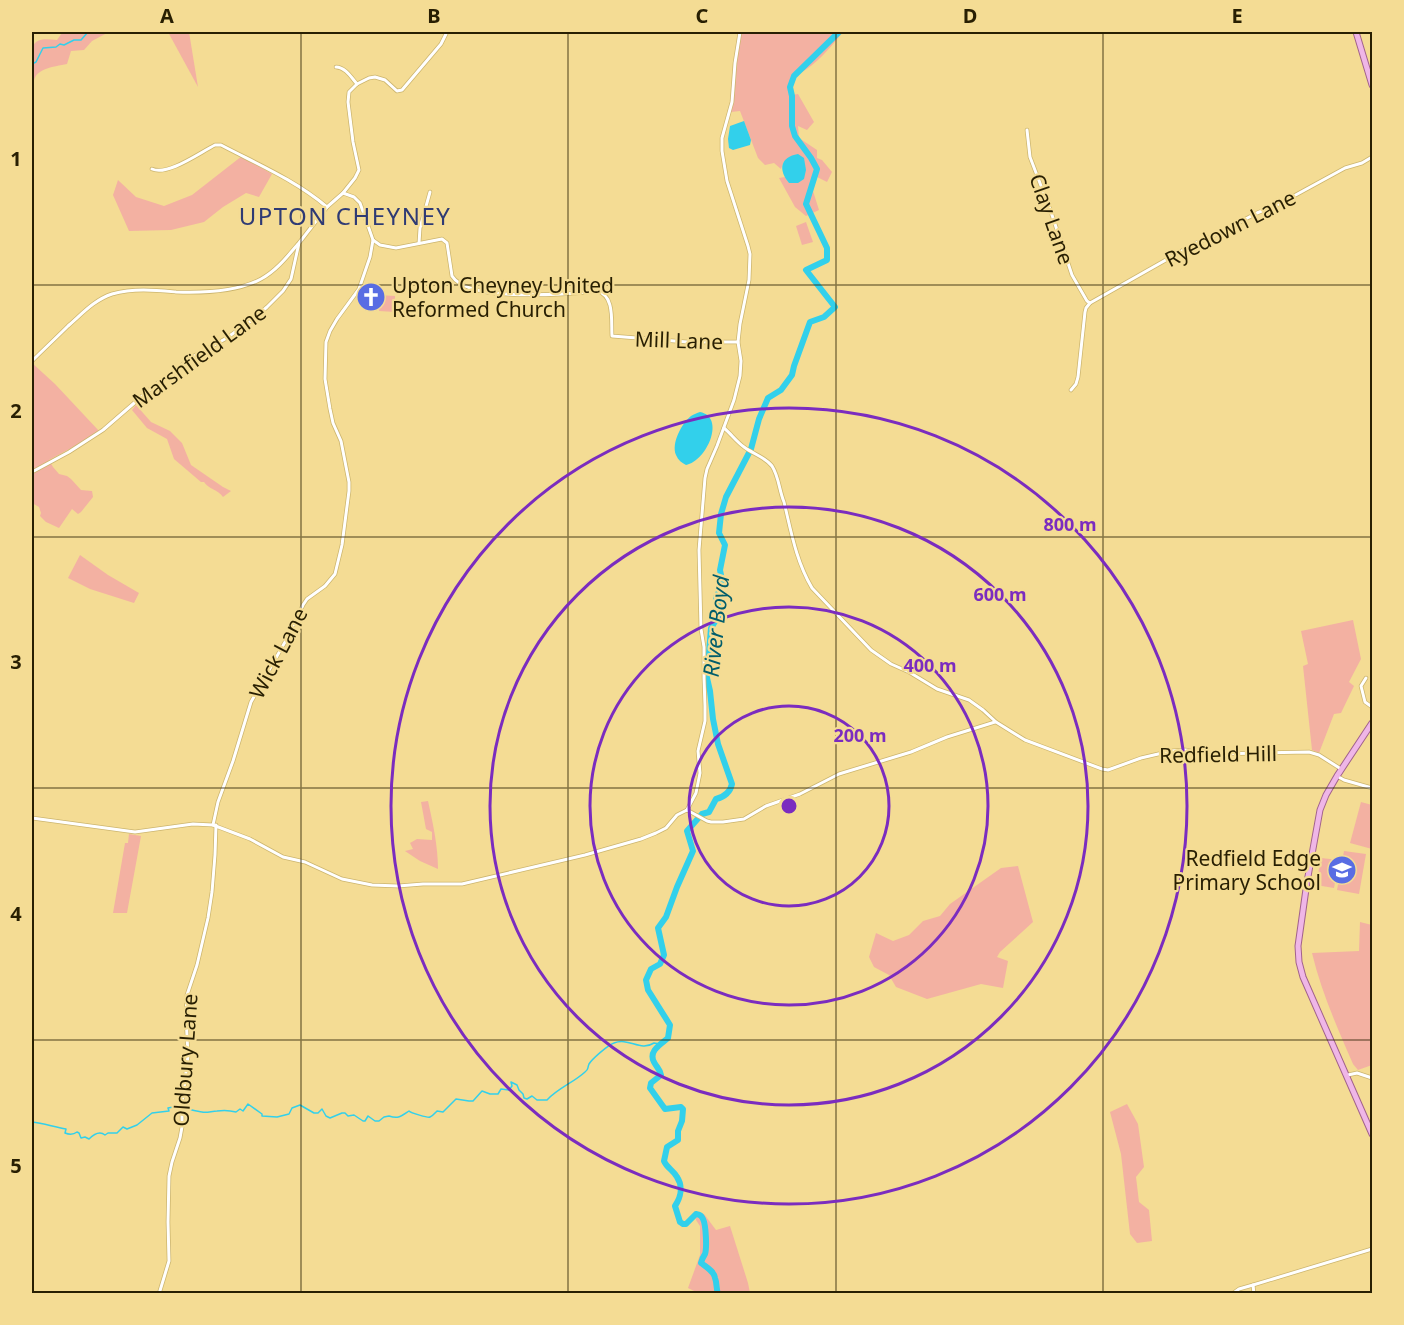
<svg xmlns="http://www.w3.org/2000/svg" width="1404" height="1325" viewBox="0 0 1404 1325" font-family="'Noto Sans',sans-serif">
<rect width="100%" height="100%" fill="#f4dc94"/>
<!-- green -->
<g fill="#f3b1a2">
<path d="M 83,32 L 109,32 L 92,41 L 84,50 L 71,51 L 67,64 C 54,67 31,68 34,87 L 32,87 L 32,47 C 37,37 48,39 57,40 L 62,33 L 80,34 Z"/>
<polygon points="168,32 189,32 198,87"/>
<path d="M 742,32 L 843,32 C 830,48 814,68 794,76 L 790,87 L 792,95 L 798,94 L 814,122 L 807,130 L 798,126 L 799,138 L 817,150 L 817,158 L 822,160 L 832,172 L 827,182 L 817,177 L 813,191 L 819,210 L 806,216 L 795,207 L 779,178 L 785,177 L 789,183 L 784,161 L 781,169 L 774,163 L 765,165 L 758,158 L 740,111 L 731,112 L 736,63 Z"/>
<polygon points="242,156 272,174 259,197 246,193 223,207 204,222 171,230 129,231 113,195 118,180 136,197 164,206 192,195"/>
<polygon points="806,222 813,242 802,245 796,226"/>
<polygon points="377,295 395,296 395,312 379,311 379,303"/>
<polygon points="32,363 55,384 99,431 86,440 49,460 53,467 59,474 67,476 71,479 81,490 92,491 93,497 81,512 78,514 72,509 59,528 46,522 40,516 41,513 39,507 32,503 32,473 34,472 32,470"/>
<path d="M 136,405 L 151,422 L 170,431 L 182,443 L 191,465 L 223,487 L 231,491 L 223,497 C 219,490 208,489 204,482 L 201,482 L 174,459 L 167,439 L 147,428 L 132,410 Z"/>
<polygon points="80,555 108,575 139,593 134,603 90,589 68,578"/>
<polygon points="1353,620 1361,659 1349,682 1354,686 1341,713 1334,714 1319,753 1312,750 1303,666 1308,664 1301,631"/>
<path d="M 428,801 C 433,824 438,846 438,869 L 420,861 L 405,851 L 413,849 L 410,843 L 417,839 L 432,840 L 432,832 L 426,829 L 421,802 Z"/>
<polygon points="1361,802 1372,805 1372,849 1350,843"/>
<polygon points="129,834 141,836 127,913 113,913 125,843 128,843"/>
<polygon points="1344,851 1366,854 1359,894 1337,890"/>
<polygon points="1321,858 1339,860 1334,888 1316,885"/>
<polygon points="1018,866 1033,922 1000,952 997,957 1008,961 1003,988 981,984 927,999 896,987 889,975 874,967 869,957 876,933 893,941 909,935 923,921 940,916 950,904 1001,868"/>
<path d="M 1360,922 L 1372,925 L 1372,1065 L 1358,1070 L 1353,1064 C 1337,1027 1321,991 1312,953 L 1359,951 Z"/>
<polygon points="1127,1104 1138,1124 1144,1167 1136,1177 1139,1202 1149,1210 1152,1241 1137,1243 1130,1234 1121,1154 1110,1112"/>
<polygon points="694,1211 704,1214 716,1230 730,1226 748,1283 750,1293 698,1293 688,1288 700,1255 700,1226 696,1220"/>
</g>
<!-- water -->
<g fill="#32d0eb">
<polygon points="744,121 751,140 750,145 733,150 729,148 728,139 730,126"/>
<path d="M 798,154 L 804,158 L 806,170 L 804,179 L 798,183 L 789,183 C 778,170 780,157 798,154 Z"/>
<path d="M 700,412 C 726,417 707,461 686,465 C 682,463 678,460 676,455 C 671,443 682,423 691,416 C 694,414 697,413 700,412 Z"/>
</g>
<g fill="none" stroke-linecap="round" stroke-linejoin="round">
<!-- stream -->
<g stroke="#32d0eb" stroke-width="1.5">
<polyline points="32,64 36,62 43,48 56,47 60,44 64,45 74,40 81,40 88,32"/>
<path d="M 32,1122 C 43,1123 54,1127 66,1129 L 65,1133 C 70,1135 73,1135 77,1132 L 79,1133 L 81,1138 L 85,1137 L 89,1139 C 93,1135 99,1130 105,1135 L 108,1133 L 117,1133 L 123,1127 L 127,1129 L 137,1125 L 152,1113 L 169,1111 L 168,1108 C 177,1105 193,1111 202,1112 C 207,1113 212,1111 217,1111 C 223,1110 229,1110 236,1112 L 240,1109 L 243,1111 L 248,1104 L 262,1114 L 262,1116 L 277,1117 L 289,1114 L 292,1108 L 300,1105 L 314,1113 L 318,1113 L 322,1109 L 326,1116 L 330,1118 L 342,1113 L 345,1113 L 348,1116 L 354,1115 L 363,1121 L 365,1121 L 368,1116 L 375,1121 L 379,1121 L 384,1117 L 389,1116 C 398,1119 400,1117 409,1111 C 411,1113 428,1118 430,1117 C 433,1116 435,1113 437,1111 L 443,1112 L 456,1099 L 469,1101 L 473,1101 L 482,1091 L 490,1094 L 498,1094 L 501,1089 L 509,1090 L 512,1086 L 511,1082 L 517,1085 L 519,1090 L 523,1094 L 524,1098 L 527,1099 L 532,1096 L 537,1100 L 547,1100 C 558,1088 573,1083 585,1072 C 589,1069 587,1069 589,1064 C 592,1059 608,1045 614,1043 C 629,1037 640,1052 654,1043 L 660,1044"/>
</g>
<!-- river -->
<path stroke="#32d0eb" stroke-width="6" d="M 718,1294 C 716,1288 717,1283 715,1278 C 714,1271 706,1267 701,1263 C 702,1259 703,1257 705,1254 C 707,1248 706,1225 703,1219 C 701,1215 700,1215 696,1214 L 686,1224 L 683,1224 L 680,1222 L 675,1206 C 681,1197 683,1186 677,1177 C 673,1170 667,1168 664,1161 L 667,1147 L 678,1140 L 678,1131 L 682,1121 L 683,1109 L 681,1107 L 665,1109 L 650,1088 L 651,1083 L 661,1075 C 660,1069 657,1068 654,1062 C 648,1051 661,1044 668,1038 L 670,1025 L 648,990 L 646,980 L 651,969 L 660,964 L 664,955 L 658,928 L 666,917 L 677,887 L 693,851 L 687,831 L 702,814 L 709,812 L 716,799 C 724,797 730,793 732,784 L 718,744 L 713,719 L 710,691 L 707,678 L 711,628 L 720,614 L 716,597 L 723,585 L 720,570 L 725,545 L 719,533 L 721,514 L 726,497 L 751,449 L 759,419 L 768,398 L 781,390 L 792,375 L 794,366 L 810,322 L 824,317 L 835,307 L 806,270 L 827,260 L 827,248 L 806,204 L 817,169 L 811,158 L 795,136 L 792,126 L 792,96 L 790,87 L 794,76 L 839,32"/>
<!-- street casing -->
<g stroke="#ccb56e" stroke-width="4.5">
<g id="street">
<path d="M 336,67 C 345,67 351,77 357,84"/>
<polyline points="1027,130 1030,157 1051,212 1072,275 1087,301 1090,303"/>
<path d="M 152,169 C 168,176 199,153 215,145 L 221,145 C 257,164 295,180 327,207"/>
<path d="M 373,240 L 380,245 L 396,248 L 442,239 L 447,243 L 452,276 C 469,303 568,294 597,291 C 615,295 611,322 612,336 L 687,342 L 738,342"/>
<polyline points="419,243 420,228 430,192"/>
<path d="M 32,361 C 44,349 56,338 68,326 C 82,314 94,300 112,294 C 134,288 154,290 176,292 C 203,293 237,292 261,279 C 276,271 287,257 298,244"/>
<polyline points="1071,390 1076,384 1078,377 1085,312 1086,308 1090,303 1194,244 1215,235 1257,213 1281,203 1345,168 1362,163 1372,157"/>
<path d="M 724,428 C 731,434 737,442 744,447 C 753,454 765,457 772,466 C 779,477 779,490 784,502 C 791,531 796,561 812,588 L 871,650 L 891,664 L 909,672 L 937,689 L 969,700 L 983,710 L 996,722 L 1025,740 L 1102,769 L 1108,770 L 1141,758 L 1171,751 L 1185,750 L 1216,754 L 1309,752 L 1319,755 L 1341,769"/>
<polyline points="32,472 69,452 103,430 155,385 194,356 225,339 251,321 267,307 283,291 291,279 299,243 327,207 343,193 355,178 359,170 353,142 348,102 349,92 357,84 369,78 375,77 385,80 397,91 402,90 441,44 446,34 446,32"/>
<polyline points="1366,678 1361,686 1365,702 1372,707"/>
<polyline points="1337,776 1344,780 1372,788"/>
<polyline points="687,810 696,793 700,773 698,751 705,721 705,706 704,678 704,647 701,629 699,550 705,478 707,469 717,446 734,400 740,376 741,361 738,342 740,324 749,280 750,254 748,246 727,181 722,151 722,138 732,102 735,63 740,32"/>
<polyline points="687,810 707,821 711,822 723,822 744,819 766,806 800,794 839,774 911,752 947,737 995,722"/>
<polyline points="32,818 135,832 193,824 213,825 250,839 283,857 305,862 342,879 372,885 398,886 423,884 462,884 585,855 641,839 656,833 666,828 677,815 687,810"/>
<polyline points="213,825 218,802 233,761 251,702 285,642 303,605 307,599 325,586 335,574 342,545 349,491 349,482 341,441 333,423 330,409 325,379 326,342 330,331 337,319 359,289 370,257 373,240 360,203 354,197 343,193"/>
<polyline points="1348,1075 1357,1073 1372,1078"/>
<polyline points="1253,1285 1254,1294"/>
<polyline points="159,1294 169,1261 168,1222 169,1176 172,1162 180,1138 182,1127 182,1104 188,1056 186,1016 187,995 197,965 208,918 212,892 215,855 216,825"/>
<polyline points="1232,1294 1239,1289 1253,1285 1372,1249"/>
</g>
</g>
<!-- primary casing -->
<g stroke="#a2628c" stroke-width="7">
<g id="primary">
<polyline points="1356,32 1372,85"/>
<polyline points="1372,723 1337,776 1326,795 1320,810 1307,882 1298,946 1299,962 1303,977 1372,1134"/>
</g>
</g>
<!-- street -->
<use href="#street" stroke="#fff" stroke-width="3"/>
<!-- primary -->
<use href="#primary" stroke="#efb6e7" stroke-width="5"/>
</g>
<!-- grid -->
<path fill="none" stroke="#281f02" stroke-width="1.5" stroke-opacity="0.55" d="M 301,32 L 301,1294M 568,32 L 568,1294M 836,32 L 836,1294M 1103,32 L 1103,1294M 32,285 L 1372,285M 32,537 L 1372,537M 32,788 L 1372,788M 32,1040 L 1372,1040"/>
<!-- distance rings -->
<g fill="none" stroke="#7b2cbf" stroke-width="3">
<circle cx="789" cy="806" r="100"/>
<circle cx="789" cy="806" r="199"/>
<circle cx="789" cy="806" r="299"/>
<circle cx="789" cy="806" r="398"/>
</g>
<!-- icons -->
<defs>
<g id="church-disc" transform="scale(1.5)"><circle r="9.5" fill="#596de3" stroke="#f4dc94"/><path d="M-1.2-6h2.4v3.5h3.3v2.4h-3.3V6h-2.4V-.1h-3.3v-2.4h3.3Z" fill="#fff"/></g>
<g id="school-disc" transform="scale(1.5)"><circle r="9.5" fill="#596de3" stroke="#f4dc94"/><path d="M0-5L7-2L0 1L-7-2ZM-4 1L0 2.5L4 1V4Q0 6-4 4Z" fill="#fff"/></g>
</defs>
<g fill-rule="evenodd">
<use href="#church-disc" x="371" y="297"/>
<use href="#school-disc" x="1342" y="870"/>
</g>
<g text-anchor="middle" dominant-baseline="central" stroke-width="4.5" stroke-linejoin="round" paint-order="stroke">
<!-- street labels -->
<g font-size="21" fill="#281f02" stroke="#f4dc94">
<text transform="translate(1052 219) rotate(71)">Clay Lane</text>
<text transform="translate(1230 228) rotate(-27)">Ryedown Lane</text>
<text transform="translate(679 340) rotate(2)">Mill Lane</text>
<text transform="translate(199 356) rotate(-36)">Marshfield Lane</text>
<text transform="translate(278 653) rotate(-62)">Wick Lane</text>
<text transform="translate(1218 754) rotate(-1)">Redfield Hill</text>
<text transform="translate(185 1060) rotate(-86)">Oldbury Lane</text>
</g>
<!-- poi labels -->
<g font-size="21" fill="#281f02" stroke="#f4dc94" text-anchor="start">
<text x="392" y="285">Upton Cheyney United<tspan x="392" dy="24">Reformed Church</tspan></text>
<text x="1321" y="858" text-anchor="end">Redfield Edge<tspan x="1321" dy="24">Primary School</tspan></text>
</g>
<!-- water labels -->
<g font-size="22" font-style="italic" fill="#015d6b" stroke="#f4dc94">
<text transform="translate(715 626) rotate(-84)">River Boyd</text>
</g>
<!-- quarter labels -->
<g font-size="24" letter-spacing="1.5" fill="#2e3a74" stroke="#f4dc94">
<text x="345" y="215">UPTON CHEYNEY</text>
</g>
</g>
<circle cx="789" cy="806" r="9" fill="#7b2cbf" stroke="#f4dc94" stroke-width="3"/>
<g font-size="18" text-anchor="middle" font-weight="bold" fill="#7b2cbf" stroke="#f4dc94" stroke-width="4.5" stroke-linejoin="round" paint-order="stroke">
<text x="1070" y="531">800 m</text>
<text x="1000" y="601">600 m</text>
<text x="930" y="672">400 m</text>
<text x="860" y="742">200 m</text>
</g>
<!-- border -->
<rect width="1404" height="1325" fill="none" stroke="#f4dc94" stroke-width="66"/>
<rect x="33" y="33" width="1338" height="1259" fill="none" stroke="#281f02" stroke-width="2"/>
<g font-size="20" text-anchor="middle" font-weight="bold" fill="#281f02">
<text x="167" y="23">A</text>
<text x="434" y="23">B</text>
<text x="702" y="23">C</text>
<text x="970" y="23">D</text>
<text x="1237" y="23">E</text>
<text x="16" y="166">1</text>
<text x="16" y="418">2</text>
<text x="16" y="669">3</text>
<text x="16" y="921">4</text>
<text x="16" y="1173">5</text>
</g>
</svg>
